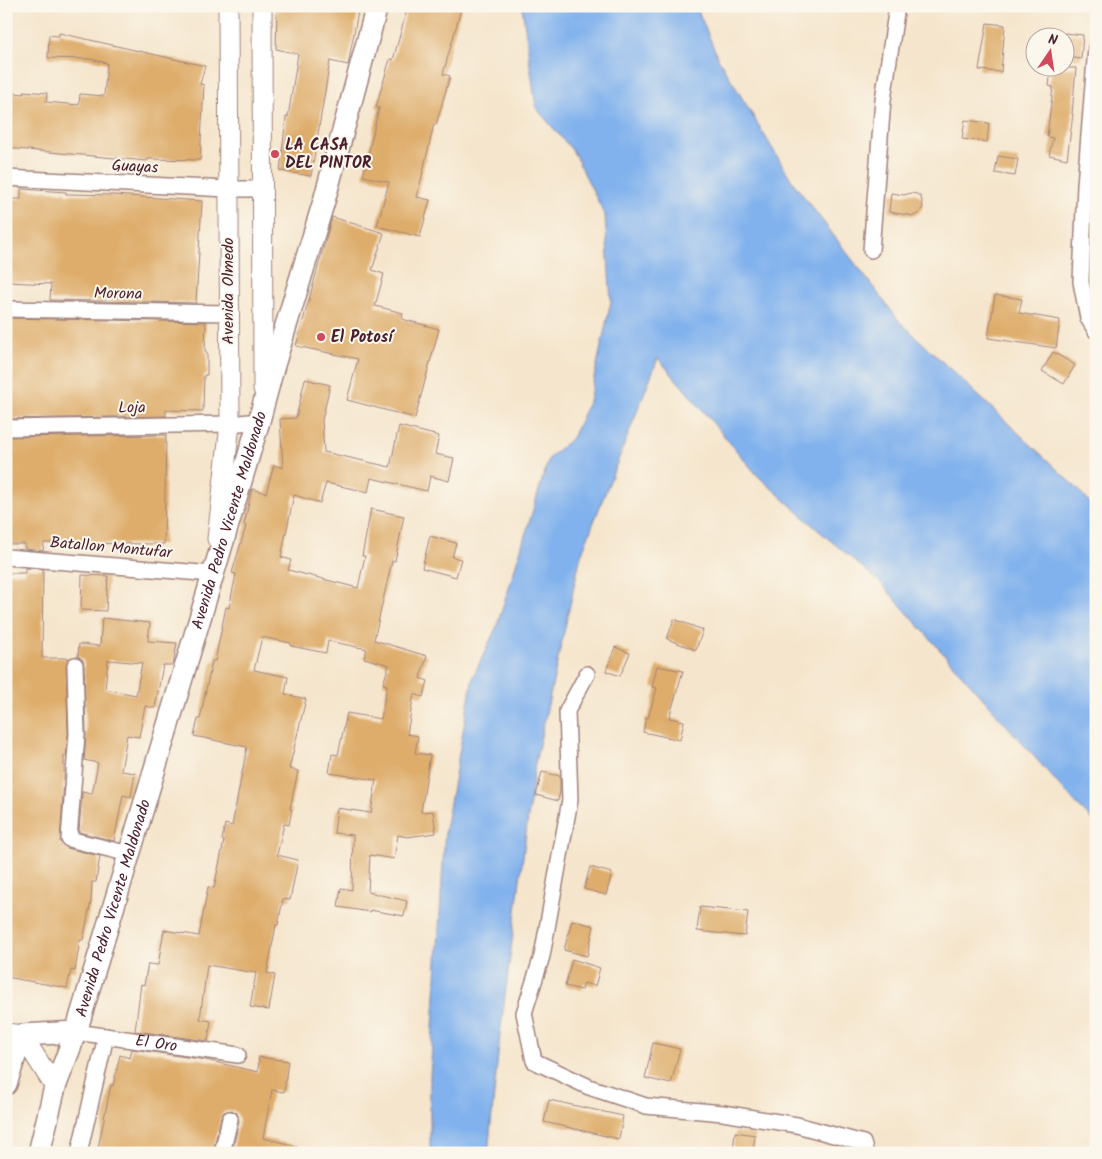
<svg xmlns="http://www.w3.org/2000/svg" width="1102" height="1159" viewBox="0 0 1102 1159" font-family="Kalam,sans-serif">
<rect width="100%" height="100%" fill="#fbf7ec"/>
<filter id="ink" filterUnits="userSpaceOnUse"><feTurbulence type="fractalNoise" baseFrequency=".02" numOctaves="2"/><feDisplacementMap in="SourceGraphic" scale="10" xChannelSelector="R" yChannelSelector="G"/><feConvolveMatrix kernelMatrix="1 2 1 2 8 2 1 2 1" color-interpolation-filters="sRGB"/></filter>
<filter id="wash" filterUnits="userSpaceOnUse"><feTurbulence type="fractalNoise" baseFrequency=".0096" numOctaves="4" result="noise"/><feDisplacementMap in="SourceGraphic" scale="20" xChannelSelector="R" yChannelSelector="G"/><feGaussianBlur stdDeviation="1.12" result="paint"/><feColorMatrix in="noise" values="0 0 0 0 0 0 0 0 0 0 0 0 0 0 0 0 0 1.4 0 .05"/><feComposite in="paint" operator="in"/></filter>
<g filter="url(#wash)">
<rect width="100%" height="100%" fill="#f5e5cc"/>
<!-- water -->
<polygon fill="#82b2ed" stroke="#66688c" points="522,6 696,6 718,58 792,181 900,322 1077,488 1096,510 1096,823 1077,805 881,583 818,530 758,476 658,358 581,555 535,763 500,1035 488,1153 430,1153 430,1078 445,830 473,677 497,626 549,458 572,438 589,401 611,301 605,215 573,151 536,108"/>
<g id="blocks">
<!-- building -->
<g fill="#dead6c" fill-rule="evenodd">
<polygon points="277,6 359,6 348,65 330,61 311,176 280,171 286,117 288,117 298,54 276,49"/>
<polygon points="408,6 462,6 443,74 450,76 436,125 434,124 417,197 430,200 420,237 377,226 389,182 363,176 379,108 376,107 390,59 393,60"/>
<polygon points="987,23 1005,25 1001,72 979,70"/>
<polygon points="59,33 205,66 200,84 204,85 200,160 148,159 147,161 6,148 6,92 24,94 24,91 47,93 46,102 79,105 80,94 104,96 107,63 90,59 48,58 49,35 59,36"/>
<polygon points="1064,33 1083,35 1081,59 1064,57"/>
<polygon points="1051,68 1076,68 1072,114 1073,114 1067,159 1049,155 1053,138 1047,137 1053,87 1049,86"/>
<polygon points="965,120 989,123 987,142 962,139"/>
<polygon points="998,156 1018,159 1015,176 995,173"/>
<polygon points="21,189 66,192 66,194 114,195 202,201 196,303 50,300 51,284 6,282 6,199 21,199"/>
<polygon points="891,193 904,195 911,193 917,194 921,197 923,207 920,212 914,216 889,212"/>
<polygon points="332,217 384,233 372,270 384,274 375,306 403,313 402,319 439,329 415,418 347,400 358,359 296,346"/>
<polygon points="995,295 1022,299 1019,313 1060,320 1056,348 988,338"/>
<polygon points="6,318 206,322 205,352 207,352 207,375 204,375 203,411 166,410 166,416 6,419"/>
<polygon points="1053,352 1075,365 1064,384 1042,371"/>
<polygon points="305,379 330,385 322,420 324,452 390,467 399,426 439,436 435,454 454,458 449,481 430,476 427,491 371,478 368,492 326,483 320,503 294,495 281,557 291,560 288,570 358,588 365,556 362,556 371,509 404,516 395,561 392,561 374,640 427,656 420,678 428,681 423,697 414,694 407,734 418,736 415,753 430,755 421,812 433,811 436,833 407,837 398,835 394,859 370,855 368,892 407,901 404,916 370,910 370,912 338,907 341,888 352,890 353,835 334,833 337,808 371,813 376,780 329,773 332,754 338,755 347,713 381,719 387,685 383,684 389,665 364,658 367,649 328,641 326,653 291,646 291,643 262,637 254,670 288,677 285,694 306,699 289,769 298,771 290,809 292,809 289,825 284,824 277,855 298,860 290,900 283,899 278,925 276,925 267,973 275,975 269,1010 250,1007 256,973 207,965 200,1019 211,1021 208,1041 135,1031 141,984 144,985 148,964 158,965 164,930 199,936 208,887 214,888 224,841 222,840 225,824 232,826 247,747 194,736 198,719 200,719 212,661 215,661 226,607 229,608 236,574 232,573 246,526 244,525 252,489 266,493 274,465 283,468 280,419 296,418"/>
<polygon points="166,435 164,544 44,543 43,551 25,549 25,544 6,544 6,437"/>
<polygon points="430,536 456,543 452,557 461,559 456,577 422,568"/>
<polygon points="25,568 43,569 42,658 69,658 66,665 68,734 66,757 64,756 64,779 60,842 67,848 100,856 96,882 92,882 91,901 83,940 80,940 75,971 71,970 67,988 6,977 6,573 25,573"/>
<polygon points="82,575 108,576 106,611 81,610"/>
<path d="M 102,618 L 150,623 L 148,641 L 177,643 L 173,665 L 163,665 L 155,708 L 145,706 L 139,737 L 127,735 L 121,771 L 135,773 L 131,797 L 123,795 L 114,841 L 79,832 L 82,792 L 92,794 L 98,763 L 84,760 L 86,734 L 84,665 L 83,660 L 78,656 L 79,644 L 100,646 ZM 108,660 L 142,663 L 136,695 L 105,689 Z"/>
<polygon points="674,619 703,630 696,650 667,639"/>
<polygon points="615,647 630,653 620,676 606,671"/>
<polygon points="657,666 683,671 669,718 684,721 680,740 643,732 646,717 648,718 657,688 652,687"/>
<polygon points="542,772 560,776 560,791 558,801 536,795"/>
<polygon points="590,867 612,873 606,895 584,889"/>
<polygon points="700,907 748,912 745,936 697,931"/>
<polygon points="572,920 594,926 587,956 564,950"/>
<polygon points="572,959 600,968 595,986 584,983 582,990 565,986"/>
<polygon points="653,1043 680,1049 671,1084 645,1078"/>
<polygon points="132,1049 206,1060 258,1072 259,1057 288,1061 284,1092 272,1090 263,1138 297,1146 296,1153 232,1153 239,1121 237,1113 232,1110 224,1112 221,1116 213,1153 119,1153 98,1148 111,1085 113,1086 120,1055 130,1058"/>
<polygon points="549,1100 623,1116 619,1139 544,1122"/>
<polygon points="735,1132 755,1135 753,1152 733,1150"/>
</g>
</g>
</g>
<g filter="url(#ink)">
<use href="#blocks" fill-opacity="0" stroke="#a0827c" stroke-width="1"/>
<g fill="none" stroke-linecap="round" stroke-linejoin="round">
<!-- minor casing -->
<g stroke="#a0827c" stroke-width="18">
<g id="minor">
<polyline points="1096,48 1085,185 1081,282 1088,318 1096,331"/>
<polyline points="6,178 228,189 263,189"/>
<polyline points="871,250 883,100 897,6"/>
<polyline points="6,309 228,313"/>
<polyline points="6,428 230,424 259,421"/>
<polyline points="6,557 213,574"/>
<polyline points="75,665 77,734 69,839 129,854"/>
<polyline points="587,674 567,711 570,800 542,956 524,1013 534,1061 589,1087 646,1106 723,1113 797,1125 863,1143 866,1153"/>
<path id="s1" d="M 76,1032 L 238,1055"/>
<polyline points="79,1153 106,1036"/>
<polyline points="222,1153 230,1119"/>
</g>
</g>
<!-- tertiary casing -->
<g stroke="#a0827c" stroke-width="21">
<g id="tertiary">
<polyline points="262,6 263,389"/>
<polyline points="217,539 230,424 228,6"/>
<polyline points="6,1033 22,1035 55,1087"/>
</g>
</g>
<!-- secondary casing -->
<g stroke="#a0827c" stroke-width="24">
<g id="secondary">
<polyline points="6,1084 22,1035 76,1032"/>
<path id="s2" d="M 39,1153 L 55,1087 L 76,1032 L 259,421 L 274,365 L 324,201 L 377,6"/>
</g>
</g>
<!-- minor -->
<use href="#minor" stroke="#fff" stroke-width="15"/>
<!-- tertiary -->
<use href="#tertiary" stroke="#fff" stroke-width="19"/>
<!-- secondary -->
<use href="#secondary" stroke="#fff" stroke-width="21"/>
</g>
</g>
<!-- markers -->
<g fill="#d1495b" stroke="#fbf7ec" stroke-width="2">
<circle cx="275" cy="154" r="5"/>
<circle cx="321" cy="337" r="5"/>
</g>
<g text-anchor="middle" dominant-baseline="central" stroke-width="4" stroke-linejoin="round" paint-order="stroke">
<!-- poi labels -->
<g font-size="16" font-weight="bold" fill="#4a1f2b" stroke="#fbf7ec" text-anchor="start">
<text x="285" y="145">LA CASA<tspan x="285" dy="18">DEL PINTOR</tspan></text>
<text x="331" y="337">El Potosí</text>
</g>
<!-- street labels -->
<g font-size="16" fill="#4a1f2b" stroke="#fbf7ec">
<text transform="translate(135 167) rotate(3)">Guayas</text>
<text transform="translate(228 291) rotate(-90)">Avenida Olmedo</text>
<text transform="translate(118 294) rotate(1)">Morona</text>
<text transform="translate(132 408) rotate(-1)">Loja</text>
<text stroke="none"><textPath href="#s2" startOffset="661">Avenida Pedro Vicente Maldonado</textPath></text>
<text transform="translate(111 548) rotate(5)">Batallon Montufar</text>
<text stroke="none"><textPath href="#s2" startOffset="256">Avenida Pedro Vicente Maldonado</textPath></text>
<text stroke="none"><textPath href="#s1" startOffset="81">El Oro</textPath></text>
</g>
</g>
<!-- margin -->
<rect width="1102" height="1159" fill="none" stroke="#fbf7ec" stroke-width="25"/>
<!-- north arrow -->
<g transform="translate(1050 52) rotate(13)"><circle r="24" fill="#fbf7ec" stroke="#b4a19f"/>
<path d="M0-4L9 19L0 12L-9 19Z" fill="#d1495b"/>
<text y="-8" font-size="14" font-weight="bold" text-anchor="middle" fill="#4a1f2b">N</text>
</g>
</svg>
